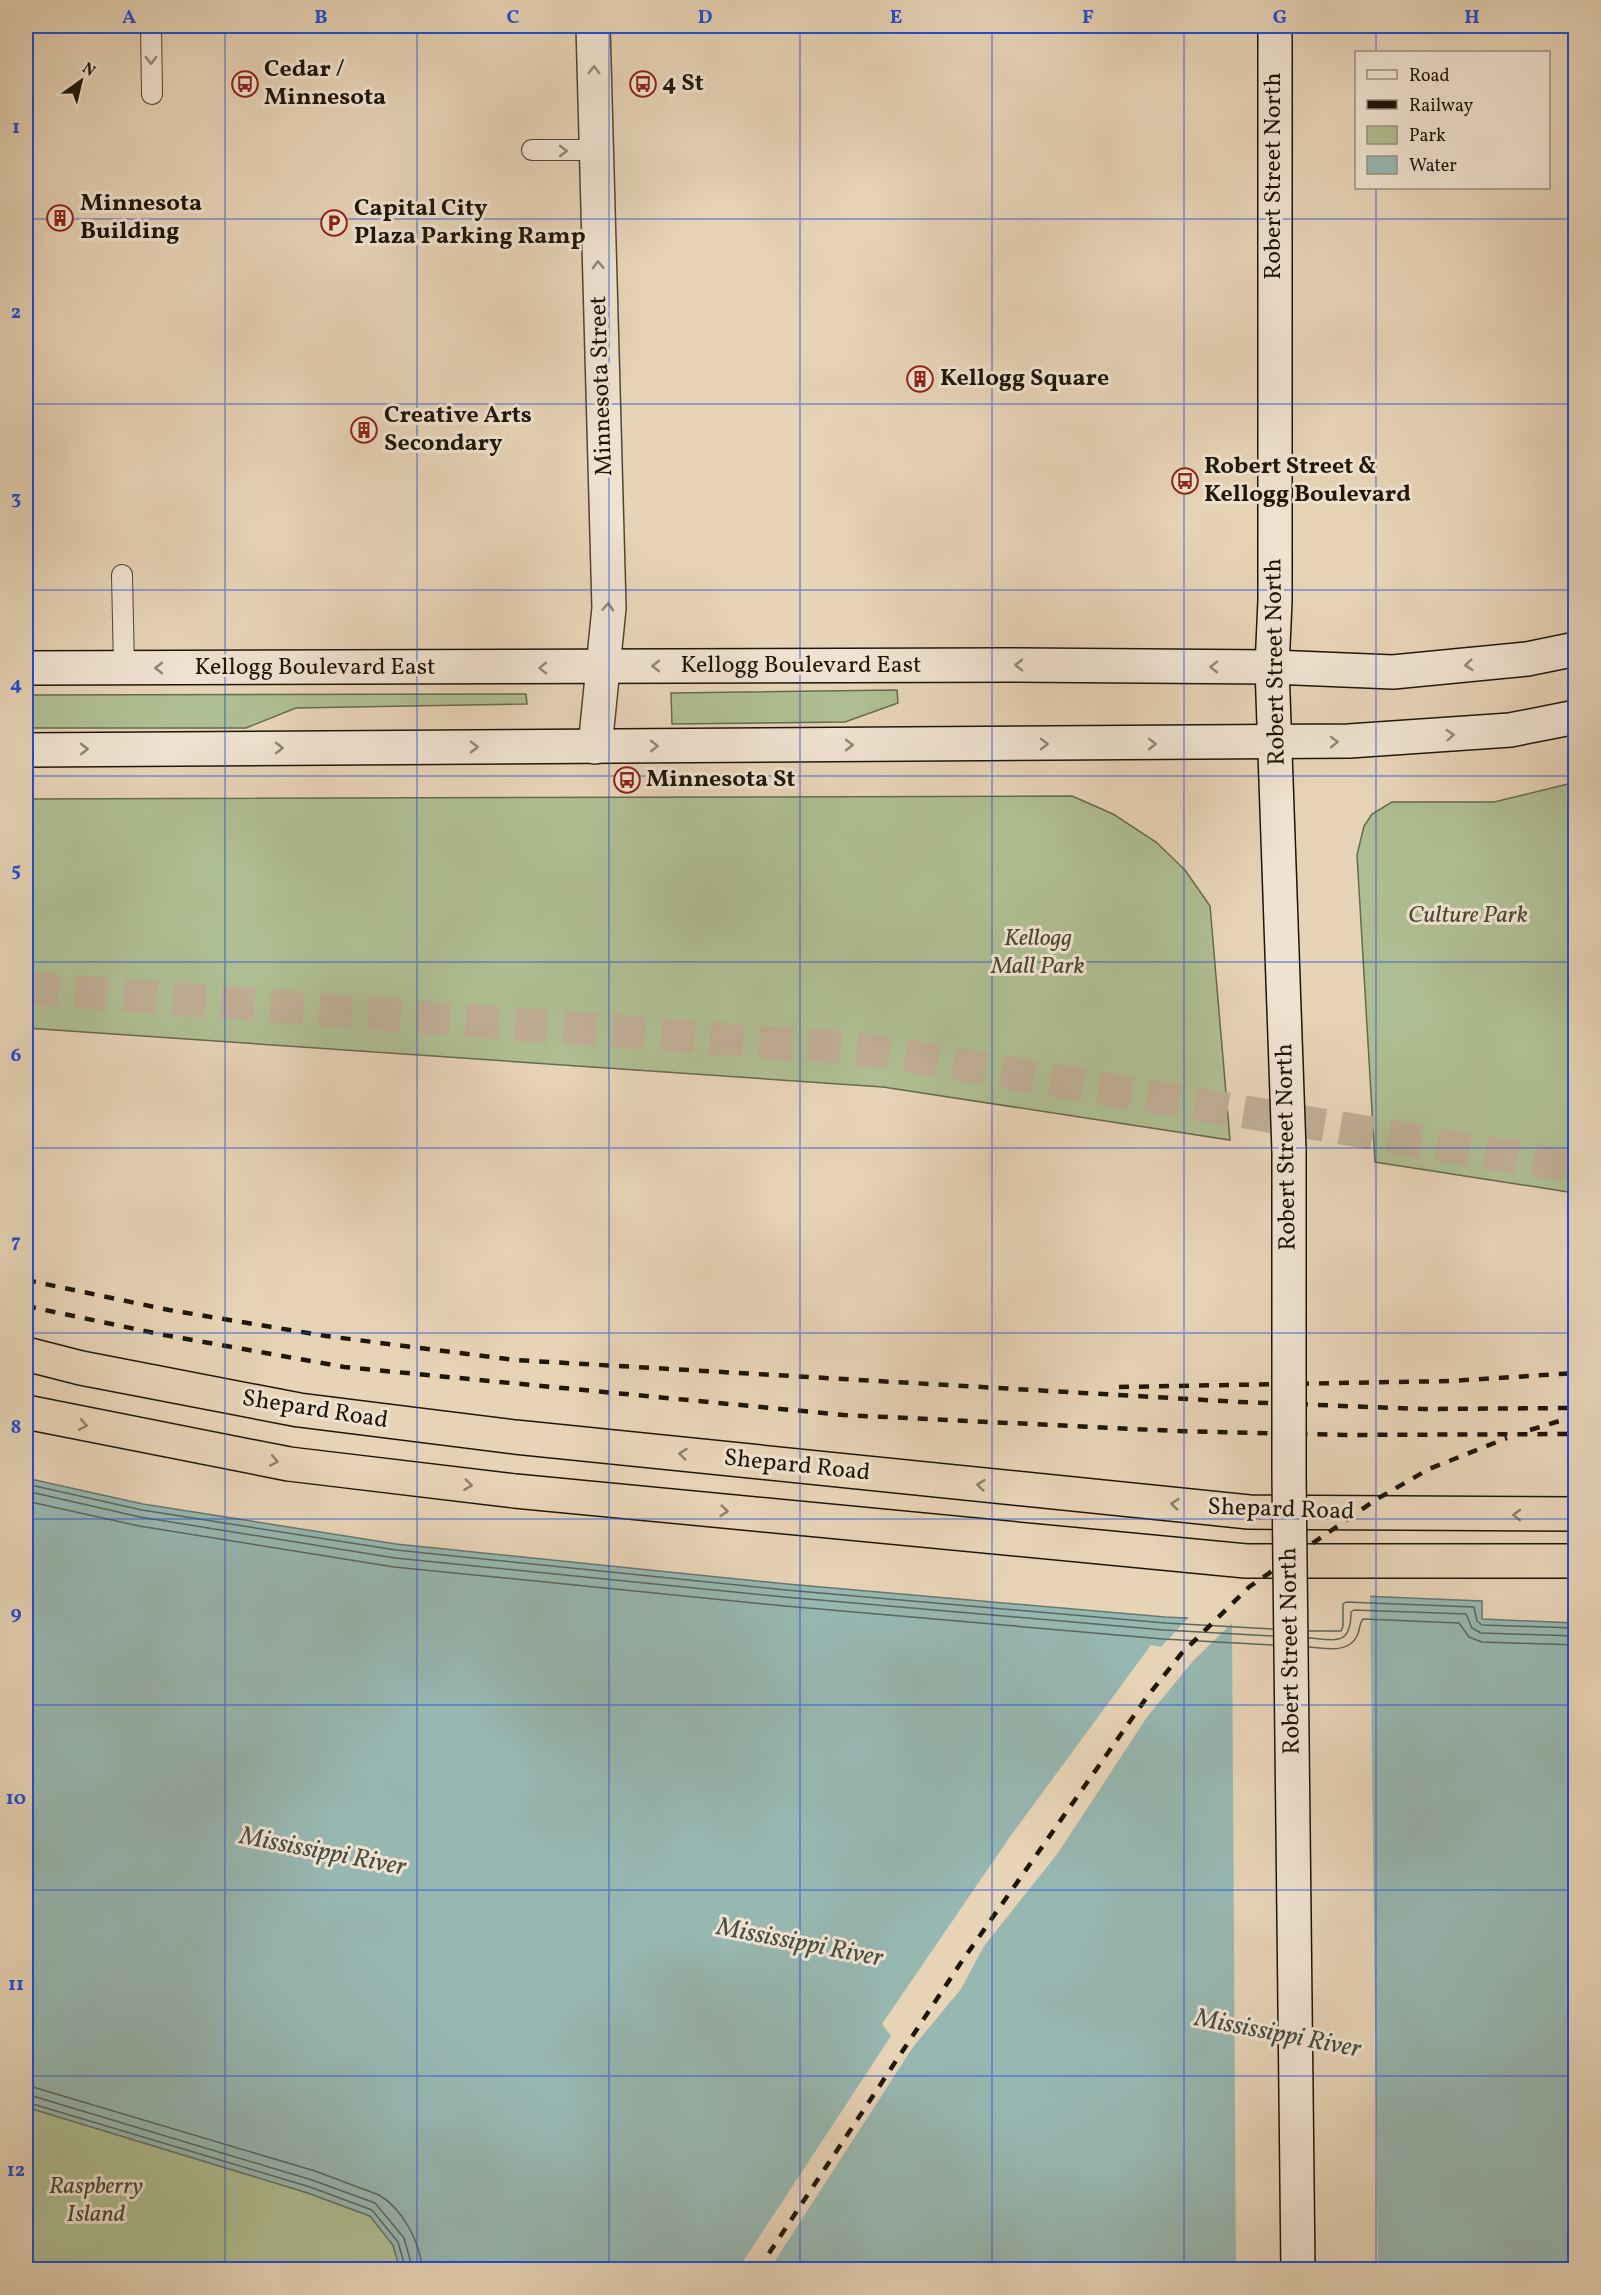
<svg xmlns="http://www.w3.org/2000/svg" width="1601" height="2295" viewBox="0 0 1601 2295" font-family="Vollkorn,serif">
<rect width="100%" height="100%" fill="#e7d3b6"/>
<filter id="stains"><feTurbulence type="fractalNoise" baseFrequency=".00333" numOctaves="4"/><feColorMatrix values="0 0 0 0 .2 0 0 0 0 .09 0 0 0 0 .02 0 0 0 .5 -.17"/></filter>
<radialGradient id="worn" r=".72"><stop offset=".6" stop-color="#630" stop-opacity="0"/><stop offset="1" stop-color="#630" stop-opacity=".3"/></radialGradient>
<!-- green -->
<g fill="#afbe92" stroke="#666a4e" stroke-width="1.5">
<polygon points="897,690 898,703 845,722 672,724 671,693"/>
<polygon points="526,694 527,704 296,708 246,728 26,728 26,695"/>
<polygon points="1572,783 1575,953 1575,1193 1375,1162 1357,855 1364,826 1372,814 1392,802 1494,802"/>
<polygon points="1072,796 1113,814 1156,842 1185,870 1210,906 1230,1140 883,1087 26,1028 26,799"/>
<polygon points="26,2107 308,2193 370,2216 393,2245 400,2269 26,2269"/>
</g>
<!-- water -->
<polygon fill="#97b7b1" stroke="#67776e" stroke-width="1.5" points="26,1478 143,1504 396,1544 787,1584 1165,1617 1337,1626 1337,1595 1482,1601 1482,1619 1575,1623 1575,2269 400,2269 393,2245 370,2216 308,2193 26,2107"/>
<!-- pier -->
<polygon fill="#e7d3b6" points="1335,1593 1370,1594 1378,2269 1236,2269 1232,1623 1193,1661 1147,1717 1058,1853 984,1946 961,1989 913,2047 769,2270 738,2269 891,2036 882,2024 1009,1838 1151,1645 1161,1647 1191,1615 1335,1623"/>
<g fill="none" stroke-linecap="round" stroke-linejoin="round">
<!-- shore -->
<g stroke="#5a665e" stroke-width="1.5">
<polyline points="26,1484 142,1510 396,1550 786,1590 1165,1623 1273,1629"/>
<polyline points="26,1491 140,1517 395,1558 785,1597 1164,1630 1273,1636"/>
<polyline points="26,1501 139,1526 394,1567 785,1606 1163,1639 1273,1645"/>
<polyline points="1309,1631 1341,1631 1343,1626 1343,1604 1346,1602 1474,1607 1477,1621 1482,1625 1576,1628"/>
<path d="M 1309,1638 C 1336,1640 1351,1646 1351,1612 L 1354,1610 L 1466,1614 L 1472,1628 L 1481,1633 L 1576,1636"/>
<path d="M 1309,1647 C 1325,1648 1348,1654 1357,1636 C 1360,1630 1359,1624 1363,1619 L 1459,1623 L 1469,1637 L 1482,1642 L 1576,1645"/>
<path d="M 26,2085 L 315,2171 L 379,2195 C 402,2208 421,2243 422,2270"/>
<polyline points="26,2094 312,2180 375,2203 404,2238 413,2270"/>
<polyline points="26,2102 310,2187 372,2210 398,2242 406,2270"/>
</g>
<!-- street-tunnel -->
<polyline stroke="#bfad94" stroke-width="33" stroke-dasharray="33 16" stroke-linecap="butt" points="26,988 872,1050 1576,1167"/>
<!-- lane casing -->
<g stroke="#504535" stroke-width="22">
<g id="lane">
<polyline points="151,26 152,94"/>
<polyline points="532,150 594,150"/>
<polyline points="122,575 124,668"/>
</g>
</g>
<!-- street casing -->
<g stroke="#504535" stroke-width="36">
<polyline id="street" points="593,26 609,608 595,747"/>
</g>
<!-- secondary casing -->
<g stroke="#1e160a" stroke-width="36">
<g id="secondary">
<polyline points="1275,26 1275,601 1272,667 1289,1151"/>
<polyline points="26,668 1009,665 1272,667 1393,672 1527,659 1576,649"/>
<polyline points="26,750 1349,741 1510,730 1576,717"/>
</g>
</g>
<!-- highway casing -->
<g stroke="#1e160a" stroke-width="36">
<g id="highway">
<polyline points="26,1354 81,1368 299,1410 515,1437 1249,1512 1576,1514"/>
<polyline points="26,1412 289,1464 515,1491 1246,1561 1576,1561"/>
</g>
</g>
<!-- lane -->
<use href="#lane" stroke="#efe2d0" stroke-width="20"/>
<!-- street -->
<use href="#street" stroke="#efe2d0" stroke-width="33"/>
<!-- secondary -->
<use href="#secondary" stroke="#efe2d0" stroke-width="33"/>
<!-- highway -->
<use href="#highway" stroke="#e7d3b6" stroke-width="33"/>
<!-- rail -->
<g stroke="#1e160a" stroke-width="4.5" stroke-dasharray="10 10" stroke-linecap="butt">
<polyline points="26,1280 169,1310 326,1336 515,1360 1240,1402 1423,1409 1576,1408"/>
<polyline points="26,1306 159,1334 344,1367 844,1415 1176,1431 1345,1435 1576,1434"/>
<polyline points="1119,1387 1450,1381 1576,1373"/>
<polyline points="1530,1430 1576,1416"/>
<polyline points="758,2270 960,1964 1147,1697 1181,1654 1249,1587 1377,1499 1429,1469 1507,1438"/>
</g>
<!-- secondary-bridge casing -->
<g stroke="#1e160a" stroke-width="36" stroke-linecap="butt">
<polyline id="secondary-bridge" points="1289,1151 1289,1475 1298,2270"/>
</g>
<!-- secondary-bridge -->
<use href="#secondary-bridge" stroke="#efe2d0" stroke-width="33"/>
</g>
<!-- one-way arrows -->
<defs><path id="oneway-chevron" d="M-2-3.5L2.5 0L-2 3.5" fill="none" stroke-width="1.6" stroke-linecap="round" stroke-linejoin="round" transform="scale(1.5)"/></defs>
<g stroke="#918677">
<use href="#oneway-chevron" transform="translate(151 60) rotate(89)"/>
<use href="#oneway-chevron" transform="translate(594 70) rotate(-90)"/>
<use href="#oneway-chevron" transform="translate(563 151)"/>
<use href="#oneway-chevron" transform="translate(598 265) rotate(-92)"/>
<use href="#oneway-chevron" transform="translate(608 607) rotate(-87)"/>
<use href="#oneway-chevron" transform="translate(1019 665) rotate(-180)"/>
<use href="#oneway-chevron" transform="translate(1469 665) rotate(174)"/>
<use href="#oneway-chevron" transform="translate(656 666) rotate(-180)"/>
<use href="#oneway-chevron" transform="translate(1214 667) rotate(-180)"/>
<use href="#oneway-chevron" transform="translate(159 668) rotate(180)"/>
<use href="#oneway-chevron" transform="translate(543 668) rotate(179)"/>
<use href="#oneway-chevron" transform="translate(1450 735) rotate(-5)"/>
<use href="#oneway-chevron" transform="translate(1334 742) rotate(-1)"/>
<use href="#oneway-chevron" transform="translate(1044 744)"/>
<use href="#oneway-chevron" transform="translate(1152 744)"/>
<use href="#oneway-chevron" transform="translate(849 745)"/>
<use href="#oneway-chevron" transform="translate(654 746)"/>
<use href="#oneway-chevron" transform="translate(474 747)"/>
<use href="#oneway-chevron" transform="translate(279 748)"/>
<use href="#oneway-chevron" transform="translate(84 749)"/>
</g>
<g stroke="#8d7e69">
<use href="#oneway-chevron" transform="translate(83 1425) rotate(11)"/>
<use href="#oneway-chevron" transform="translate(683 1454) rotate(-174)"/>
<use href="#oneway-chevron" transform="translate(274 1461) rotate(11)"/>
<use href="#oneway-chevron" transform="translate(468 1485) rotate(7)"/>
<use href="#oneway-chevron" transform="translate(981 1485) rotate(-174)"/>
<use href="#oneway-chevron" transform="translate(1175 1504) rotate(-174)"/>
<use href="#oneway-chevron" transform="translate(724 1511) rotate(6)"/>
<use href="#oneway-chevron" transform="translate(1517 1515) rotate(-179)"/>
</g>
<!-- grid -->
<path fill="none" stroke="#1d4ed8" stroke-width="1.5" stroke-opacity="0.55" d="M 225,26 L 225,2270M 417,26 L 417,2270M 609,26 L 609,2270M 800,26 L 800,2270M 992,26 L 992,2270M 1184,26 L 1184,2270M 1376,26 L 1376,52M 1376,188 L 1376,2270M 26,219 L 1576,219M 26,404 L 1576,404M 26,590 L 1576,590M 26,776 L 1576,776M 26,962 L 1576,962M 26,1148 L 1576,1148M 26,1333 L 1576,1333M 26,1519 L 1576,1519M 26,1705 L 1576,1705M 26,1890 L 1576,1890M 26,2076 L 1576,2076"/>
<!-- icons -->
<defs>
<g id="bus-ring" transform="scale(1.35)"><circle r="9.5" fill="#efe2d0" stroke="#8f2418" stroke-width="1.5"/><path d="M-5-6H5V4H4V6H2V4H-2V6H-4V4H-5ZM-3.5-4V0h7V-4ZM-3.5 1.2v1.5H-2V1.2ZM2 1.2v1.5H3.5V1.2Z" fill="#8f2418"/></g>
<g id="building-ring" transform="scale(1.35)"><circle r="9.5" fill="#efe2d0" stroke="#8f2418" stroke-width="1.5"/><path d="M-4-6H4V6H1V3H-1V6H-4ZM-2.5-4.3h1.7v1.8h-1.7ZM.8-4.3h1.7v1.8H.8ZM-2.5-1h1.7V.8h-1.7ZM.8-1h1.7V.8H.8Z" fill="#8f2418"/></g>
<g id="parking-ring" transform="scale(1.35)"><circle r="9.5" fill="#efe2d0" stroke="#8f2418" stroke-width="1.5"/><path d="M-3.5-5.5H1a3.5 3.5 0 0 1 0 7H-1V5.5H-3.5ZM-1-3.4V-.6H.8a1.4 1.4 0 0 0 0-2.8Z" fill="#8f2418"/></g>
</defs>
<g fill-rule="evenodd">
<use href="#bus-ring" x="245" y="84"/>
<use href="#bus-ring" x="643" y="84"/>
<use href="#building-ring" x="60" y="218"/>
<use href="#parking-ring" x="334" y="223"/>
<use href="#building-ring" x="920" y="379"/>
<use href="#building-ring" x="364" y="430"/>
<use href="#bus-ring" x="1185" y="481"/>
<use href="#bus-ring" x="627" y="780"/>
</g>
<g text-anchor="middle" dominant-baseline="central" stroke-width="6" stroke-linejoin="round" paint-order="stroke">
<!-- poi labels -->
<g font-size="24" font-weight="bold" fill="#1e160a" stroke="#efe2d0" text-anchor="start">
<text x="264" y="70">Cedar /<tspan x="264" dy="28">Minnesota</tspan></text>
<text x="662" y="84">4 St</text>
<text x="80" y="204">Minnesota<tspan x="80" dy="28">Building</tspan></text>
<text x="354" y="209">Capital City<tspan x="354" dy="28">Plaza Parking Ramp</tspan></text>
<text x="940" y="379">Kellogg Square</text>
<text x="384" y="416">Creative Arts<tspan x="384" dy="28">Secondary</tspan></text>
<text x="1204" y="467">Robert Street &amp;<tspan x="1204" dy="28">Kellogg Boulevard</tspan></text>
<text x="646" y="780">Minnesota St</text>
</g>
<!-- street labels -->
<g font-size="24" fill="#1e160a" stroke="#efe2d0">
<text transform="translate(1274 176) rotate(-90)">Robert Street North</text>
<text transform="translate(602 386) rotate(-92)">Minnesota Street</text>
<text transform="translate(1276 662) rotate(-91)">Robert Street North</text>
<text x="801" y="666">Kellogg Boulevard East</text>
<text x="315" y="668">Kellogg Boulevard East</text>
<text transform="translate(1287 1147) rotate(-91)">Robert Street North</text>
<text transform="translate(315 1410) rotate(9)">Shepard Road</text>
<text transform="translate(797 1466) rotate(6)">Shepard Road</text>
<text transform="translate(1281 1510) rotate(2)">Shepard Road</text>
<text transform="translate(1291 1651) rotate(-91)">Robert Street North</text>
</g>
<!-- park labels -->
<g font-size="24" font-style="italic" fill="#4a4833" stroke="#efe2d0">
<text x="1468" y="916">Culture Park</text>
<text x="1038" y="939">Kellogg<tspan x="1038" dy="28">Mall Park</tspan></text>
<text x="96" y="2187">Raspberry<tspan x="96" dy="28">Island</tspan></text>
</g>
<!-- water labels -->
<g font-size="26" font-style="italic" fill="#484e44" stroke="#efe2d0">
<text transform="translate(323 1852) rotate(11)">Mississippi River</text>
<text transform="translate(800 1943) rotate(11)">Mississippi River</text>
<text transform="translate(1278 2034) rotate(11)">Mississippi River</text>
</g>
</g>
<!-- margin -->
<rect width="1601" height="2295" fill="none" stroke="#e7d3b6" stroke-width="66"/>
<!-- legend -->
<rect x="1355" y="51" width="195" height="138" fill="#efe2d0" stroke="#9b9081" stroke-width="1.5"/>
<rect x="1367" y="70" width="30" height="9" fill="#efe2d0" stroke="#9b9081" stroke-width="1.5"/>
<text x="1409" y="81" font-size="18" fill="#1e160a">Road</text>
<rect x="1367" y="100" width="30" height="9" fill="#1e160a" stroke="#9b9081" stroke-width="1.5"/>
<text x="1409" y="111" font-size="18" fill="#1e160a">Railway</text>
<rect x="1367" y="126" width="30" height="18" fill="#afbe92" stroke="#9b9081" stroke-width="1.5"/>
<text x="1409" y="141" font-size="18" fill="#1e160a">Park</text>
<rect x="1367" y="156" width="30" height="18" fill="#97b7b1" stroke="#9b9081" stroke-width="1.5"/>
<text x="1409" y="171" font-size="18" fill="#1e160a">Water</text>
<!-- north arrow -->
<g transform="translate(81 81) rotate(34)" stroke="#efe2d0" stroke-width="4.5" paint-order="stroke">
<path d="M0-4.5L10 22L0 15L-10 22Z" fill="#1e160a"/>
<text y="-9" font-size="16" font-weight="bold" text-anchor="middle" fill="#1e160a">N</text>
</g>
<rect x="33" y="33" width="1535" height="2229" fill="none" stroke="#1d4ed8" stroke-width="2"/>
<g font-size="20" text-anchor="middle" font-weight="bold" fill="#1d4ed8">
<text x="129" y="23">A</text>
<text x="321" y="23">B</text>
<text x="513" y="23">C</text>
<text x="705" y="23">D</text>
<text x="896" y="23">E</text>
<text x="1088" y="23">F</text>
<text x="1280" y="23">G</text>
<text x="1472" y="23">H</text>
<text x="16" y="133">1</text>
<text x="16" y="318">2</text>
<text x="16" y="504">3</text>
<text x="16" y="690">4</text>
<text x="16" y="876">5</text>
<text x="16" y="1061">6</text>
<text x="16" y="1247">7</text>
<text x="16" y="1433">8</text>
<text x="16" y="1619">9</text>
<text x="16" y="1804">10</text>
<text x="16" y="1990">11</text>
<text x="16" y="2176">12</text>
</g>
<rect width="100%" height="100%" filter="url(#stains)"/>
<rect width="100%" height="100%" fill="url(#worn)"/>
</svg>
